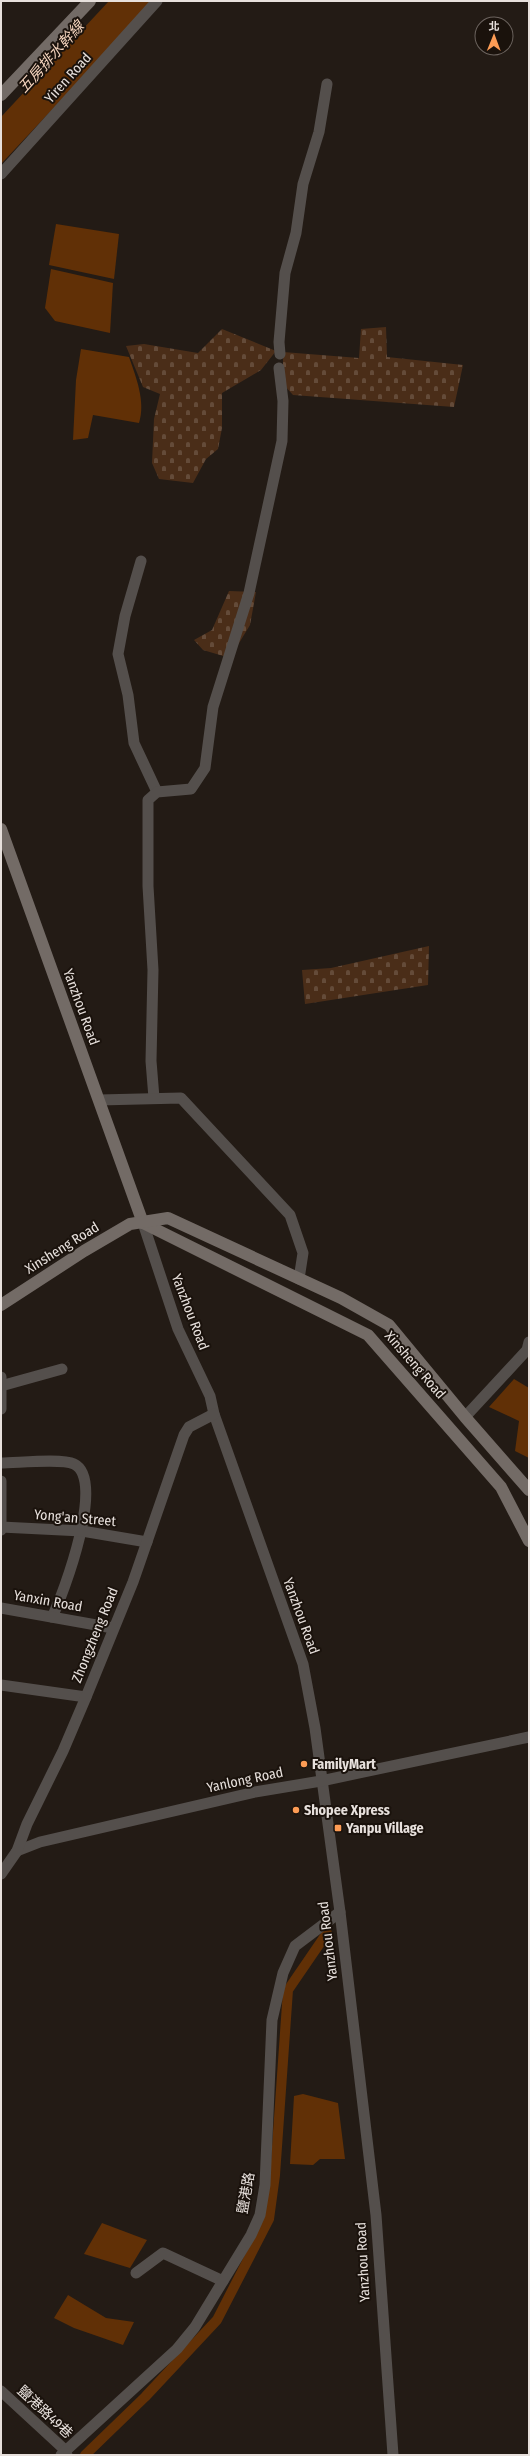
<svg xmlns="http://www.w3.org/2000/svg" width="530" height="2456" viewBox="0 0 530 2456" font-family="'Fira Sans Condensed','Noto Sans TC',sans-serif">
<defs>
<pattern id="cemetery-stones" width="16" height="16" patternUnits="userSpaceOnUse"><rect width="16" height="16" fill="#4a2d18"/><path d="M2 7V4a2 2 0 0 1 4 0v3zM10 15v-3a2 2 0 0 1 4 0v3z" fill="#644b39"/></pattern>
</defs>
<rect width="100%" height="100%" fill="#231b15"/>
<!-- cemetery -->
<g fill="url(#cemetery-stones)">
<polygon points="386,327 387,357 463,365 454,407 293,395 283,384 283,352 359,358 361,329"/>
<polygon points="222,329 276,351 261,370 222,393 222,428 218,449 206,459 193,483 159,479 152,463 154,419 160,394 143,387 126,346 144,344 198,353"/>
<polygon points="229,591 256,592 250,625 230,658 203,650 194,640 212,630"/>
<polygon points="429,946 428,985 305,1004 302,970 331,968"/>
</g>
<!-- water -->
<g fill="#613006">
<polygon points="109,1 154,1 1,164 1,117"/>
<polygon points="56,224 119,234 114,279 49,265"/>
<polygon points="51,269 113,283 110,333 55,321 45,308"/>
<path d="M 81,349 L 129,357 C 136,377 146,402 139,423 L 93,415 L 88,438 L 73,440 L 76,380 Z"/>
<polygon points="514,1379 529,1388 529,1458 515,1451 519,1421 489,1407"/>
<polygon points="303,2094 338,2103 345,2159 320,2159 313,2165 290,2164 294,2096"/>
<polygon points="102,2223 147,2240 130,2268 84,2254"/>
<polygon points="68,2295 106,2318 134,2322 123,2345 74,2328 54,2318"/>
</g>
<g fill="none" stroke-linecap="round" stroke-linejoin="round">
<!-- canal -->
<polyline stroke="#613006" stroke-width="10" points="85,2455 145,2397 217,2320 269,2219 275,2175 288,1990 327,1933"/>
<!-- street -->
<g stroke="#544f4c" stroke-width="11">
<polyline points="1,174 157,1"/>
<polyline points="280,354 279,342 285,273 296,233 303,184 319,132 327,84"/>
<polyline points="141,561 125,616 118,654 128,695 134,743 157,792"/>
<polyline points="154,1098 151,1061 153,970 148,886 148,800 157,792 191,789 205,768 213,707 249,593 282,441 283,401 279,368"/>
<polyline points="99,1100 181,1098 290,1215 303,1253 299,1279"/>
<polyline points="143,1223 178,1329 210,1396 214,1414 303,1664 315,1728 340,1912 376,2215 393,2455"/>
<polyline points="1,1377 1,1409"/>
<polyline points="1,1386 62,1369"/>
<polyline points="465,1417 527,1350 529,1342"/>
<path d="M 1,1463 C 17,1463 62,1458 74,1464 C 106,1479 64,1593 52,1617"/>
<polyline points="1,1481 1,1530"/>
<polyline points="1,1527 82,1531 147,1542"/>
<polyline points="1,1608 113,1628"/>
<polyline points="1,1685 86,1697"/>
<polyline points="17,1851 40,1842 255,1792 321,1781 529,1737"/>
<polyline points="1,1874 17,1851 27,1824 63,1751 86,1697 133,1582 184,1435 189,1427 214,1414"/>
<polyline points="136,2273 163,2253 223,2281"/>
<polyline points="1,2391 65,2450 67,2455"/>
<polyline points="61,2455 177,2349 195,2327 251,2235 260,2215 265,2185 272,2020 283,1973 295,1946 340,1912"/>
</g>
<!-- secondary -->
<g stroke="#736b66" stroke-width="12">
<polyline points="1,95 90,1"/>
<polyline points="1,829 143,1223"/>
<polyline points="143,1223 368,1335 501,1487 529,1541"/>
<polyline points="1,1305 84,1251 130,1224 168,1218 341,1298 389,1325 465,1417 529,1490"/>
</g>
</g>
<!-- markers -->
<g fill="#fd9c55" stroke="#1a120c" stroke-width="1.5">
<circle cx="304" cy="1764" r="4"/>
<circle cx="296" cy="1810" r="4"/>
<rect x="334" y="1824" width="8" height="8" rx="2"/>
</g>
<g text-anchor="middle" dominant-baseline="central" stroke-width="4" stroke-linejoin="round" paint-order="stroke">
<!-- street labels -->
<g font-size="14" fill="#e7e0dc" stroke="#1a120c">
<text transform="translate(68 78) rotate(-48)">Yiren Road</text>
<text transform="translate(81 1007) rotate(70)">Yanzhou Road</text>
<text transform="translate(62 1248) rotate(-32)">Xinsheng Road</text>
<text transform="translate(190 1312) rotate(69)">Yanzhou Road</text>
<text transform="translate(415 1365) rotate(49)">Xinsheng Road</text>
<text transform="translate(75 1518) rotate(5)">Yong'an Street</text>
<text transform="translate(48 1601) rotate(10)">Yanxin Road</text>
<text transform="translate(301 1616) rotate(70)">Yanzhou Road</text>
<text transform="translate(95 1635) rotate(-68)">Zhongzheng Road</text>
<text transform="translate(245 1780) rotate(-12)">Yanlong Road</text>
<text transform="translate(328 1941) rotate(-97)">Yanzhou Road</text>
<text transform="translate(246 2193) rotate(-80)">鹽港路</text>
<text transform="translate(363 2262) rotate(-93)">Yanzhou Road</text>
<text transform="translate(45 2412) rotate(43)">鹽港路49巷</text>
</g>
<!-- poi labels -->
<g font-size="14" font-weight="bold" fill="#e7e0dc" stroke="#1a120c" text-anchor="start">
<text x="312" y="1764">FamilyMart</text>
<text x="304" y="1810">Shopee Xpress</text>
<text x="346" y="1828">Yanpu Village</text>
</g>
<!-- water labels -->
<g font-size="15" font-style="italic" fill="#f4d4be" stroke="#1a120c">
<text transform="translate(51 57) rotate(-48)">五房排水幹線</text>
</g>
</g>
<!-- border -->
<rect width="530" height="2456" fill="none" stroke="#e7e0dc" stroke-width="4"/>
<!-- north arrow -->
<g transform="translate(494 36) rotate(1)"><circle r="19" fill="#1a120c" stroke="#6c645f"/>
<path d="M0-3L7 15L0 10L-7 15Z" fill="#fd9c55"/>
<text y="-6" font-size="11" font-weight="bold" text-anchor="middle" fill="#e7e0dc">北</text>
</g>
</svg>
